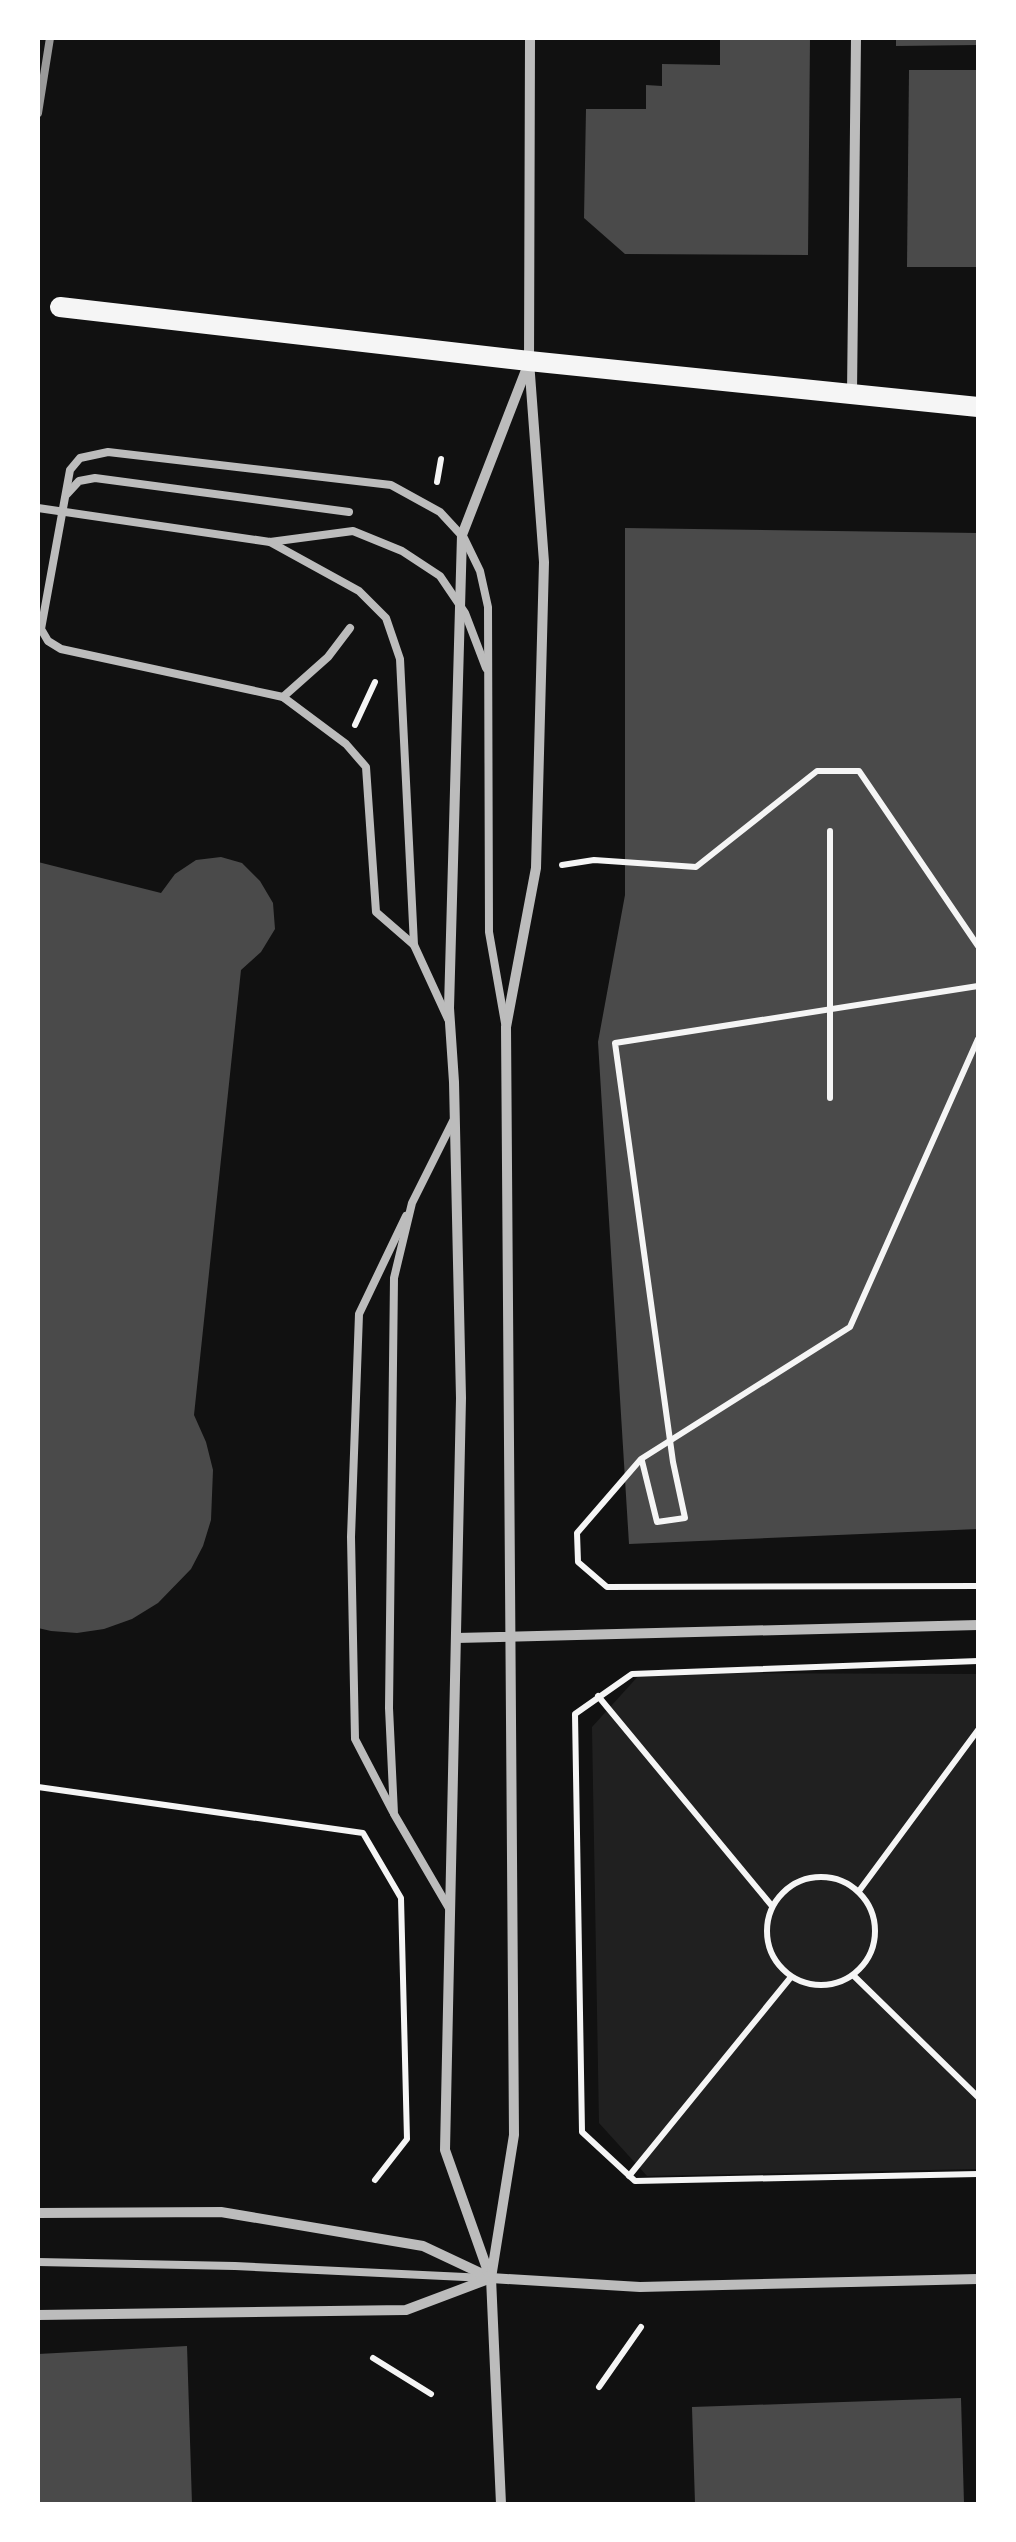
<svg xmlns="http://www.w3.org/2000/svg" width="1016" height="2542" viewBox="0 0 1016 2542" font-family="Jost,sans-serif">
<rect width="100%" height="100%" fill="#111"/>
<!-- green -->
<polygon fill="#202020" points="641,1673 978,1674 978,2169 647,2176 599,2123 592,1727"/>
<!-- building -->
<g fill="#4a4a4a">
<polygon points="720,38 810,38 808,255 625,254 584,218 586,109 646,109 646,85 662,86 662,64 720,65"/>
<polygon points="896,38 978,38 978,45 896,46"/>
<polygon points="909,70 978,70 978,267 907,267"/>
<polygon points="625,528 978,533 978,1529 629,1544 598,1042 625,895"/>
<polygon points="221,857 242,863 260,881 273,903 275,929 261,952 241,970 194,1415 206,1442 213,1470 211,1520 203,1546 191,1569 158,1603 132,1619 104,1629 77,1633 51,1631 38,1628 38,862 161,893 175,874 196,860"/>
<polygon points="187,2346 192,2504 38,2504 38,2354"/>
<polygon points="961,2398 964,2504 695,2504 692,2407"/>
</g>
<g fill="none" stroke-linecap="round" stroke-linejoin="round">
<!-- path -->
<g stroke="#f5f5f5" stroke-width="6">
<polyline points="437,482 441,459"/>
<polyline points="355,725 375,682"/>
<polyline points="830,831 830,1098"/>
<polyline points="562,865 594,860 696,867 817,771 859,771 978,946"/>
<polyline points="978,1039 850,1327 641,1459 577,1533 578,1562 607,1587 978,1586"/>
<polyline points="642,1461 657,1522 685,1518 673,1462 615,1043 978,986"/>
<polyline points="978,1661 632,1674 575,1714 582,2132 635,2181 978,2174"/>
<polyline points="598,1696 772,1906"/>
<polyline points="38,1787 363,1833 401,1898 407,2139 375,2180"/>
<circle cx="821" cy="1931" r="54"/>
<polyline points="859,1891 978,1730"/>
<polyline points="854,1976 978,2097"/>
<polyline points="629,2176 791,1977"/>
<polyline points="373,2358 431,2394"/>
<polyline points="599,2387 641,2327"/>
</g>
<!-- service -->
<g stroke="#bcbcbc" stroke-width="8">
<polyline points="67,494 79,481 95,478 349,512"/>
<polyline points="38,508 270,542 353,531 402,551 440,576 465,613 486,668"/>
<polyline points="270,542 359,591 386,618 400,659 414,945 448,1019"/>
<polyline points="283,697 328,657 350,628"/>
<polyline points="414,945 376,912 366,767 346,744 283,697 61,649 48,641 41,629 70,470 80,458 108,452 391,485 440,512 464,538 480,571 488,607 489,932 505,1023"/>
<polyline points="393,1812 355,1739 351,1537 359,1314 406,1216"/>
<polyline points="450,1910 394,1814 389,1708 394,1278 412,1203 453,1121"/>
<polyline points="38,2262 235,2266 486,2278"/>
</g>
<!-- minor -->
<g stroke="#bcbcbc" stroke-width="10">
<polyline points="852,393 856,38"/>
<polyline points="456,1638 978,1625"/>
<polyline points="38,2213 221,2212 423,2246 491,2278 640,2287 978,2279"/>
<polyline points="490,2277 445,2150 461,1398 454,1082 449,1008 462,535 528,365"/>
<polyline points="38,2315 406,2310 491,2278"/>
<polyline points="501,2504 491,2278 514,2135 506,1027 536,868 544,562 529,361 530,38"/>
</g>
<!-- secondary -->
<polyline stroke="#f5f5f5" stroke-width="20" points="60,307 529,361 978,407"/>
<!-- rail -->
<polyline stroke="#9a9a9a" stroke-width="8" points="38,113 50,38"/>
</g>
<!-- border -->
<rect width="1016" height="2542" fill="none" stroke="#ffffff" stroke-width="80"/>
</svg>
